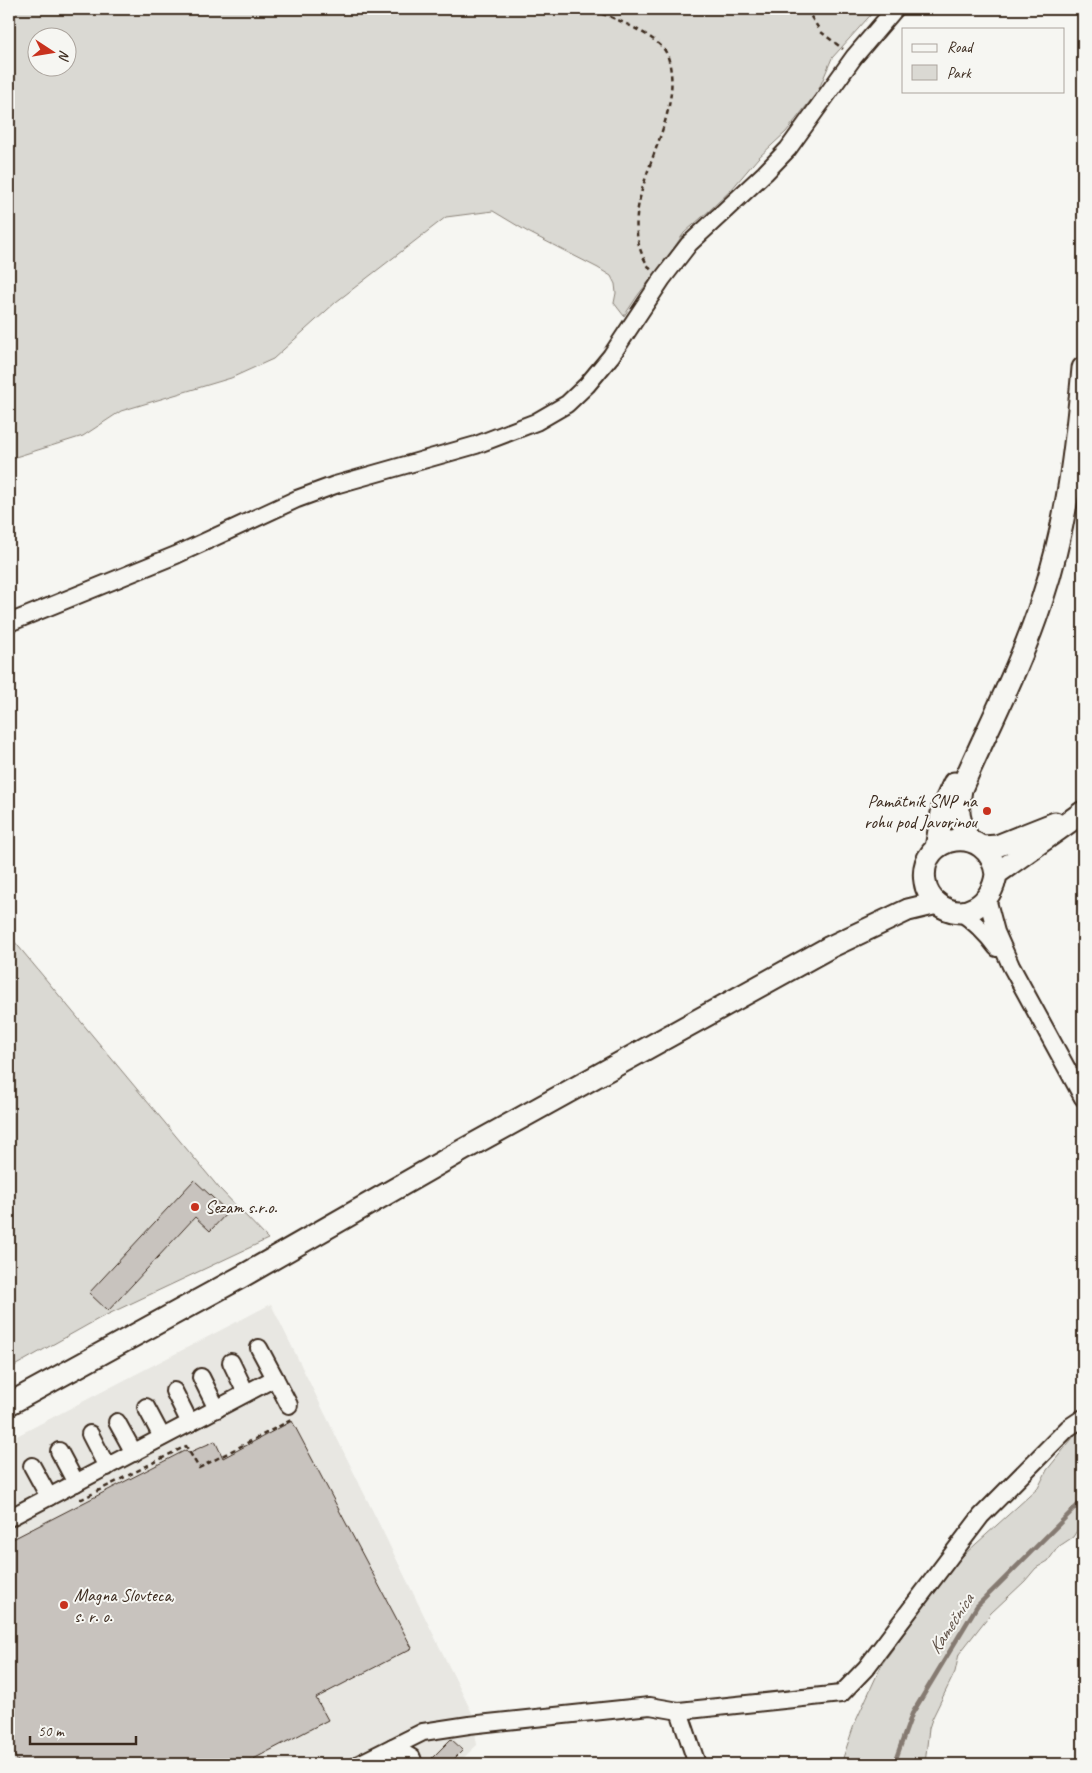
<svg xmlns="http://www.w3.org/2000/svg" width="1092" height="1773" viewBox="0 0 1092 1773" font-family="Caveat,sans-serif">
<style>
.built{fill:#e8e7e2}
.green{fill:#dad9d3;stroke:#8a8278;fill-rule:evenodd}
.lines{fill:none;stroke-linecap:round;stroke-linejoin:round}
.stream{stroke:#857a71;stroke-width:4.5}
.building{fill:#c8c3be;stroke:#3b2a1e}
.minor-casing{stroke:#3b2a1e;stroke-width:20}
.major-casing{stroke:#3b2a1e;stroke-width:25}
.path{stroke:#3b2a1e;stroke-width:2.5;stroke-dasharray:5 4;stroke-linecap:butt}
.minor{stroke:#f6f6f2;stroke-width:16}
.major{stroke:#f6f6f2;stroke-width:21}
.poi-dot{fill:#c8321e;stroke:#f6f6f2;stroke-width:2}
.labels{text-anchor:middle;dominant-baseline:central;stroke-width:4;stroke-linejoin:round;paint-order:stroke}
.poi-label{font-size:18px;fill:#3b2a1e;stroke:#f6f6f2;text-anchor:start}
.water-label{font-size:19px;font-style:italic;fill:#605248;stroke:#f6f6f2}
</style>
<rect width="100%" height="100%" fill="#f6f6f2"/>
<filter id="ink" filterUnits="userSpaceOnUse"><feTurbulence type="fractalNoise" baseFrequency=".02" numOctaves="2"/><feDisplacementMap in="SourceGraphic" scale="10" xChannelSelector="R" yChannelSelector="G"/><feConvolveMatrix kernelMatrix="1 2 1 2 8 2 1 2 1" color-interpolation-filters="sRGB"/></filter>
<g filter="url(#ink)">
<path class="built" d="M271 1304 472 1713 477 1745 457 1764H9V1440Z"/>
<g class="green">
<path d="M9 9H876L832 58 818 91 786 132 758 158 731 190 710 210 684 233 665 261 638 295 624 316 614 303 616 293 615 284 611 276 598 268 528 232 493 211 446 217 336 302 273 359 231 378 121 411 83 436 9 459ZM38 38H68V68H38Z"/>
<path d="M9 935 219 1188 268 1239 100 1318 9 1369Z"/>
<path d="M1083 1425V1521L1073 1537 1058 1547 1048 1561 1036 1568 1025 1581 991 1613 959 1654 955 1672 932 1719 929 1728 925 1764H843V1758L854 1725 882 1664 956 1562 1038 1488 1047 1470Z"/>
</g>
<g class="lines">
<path class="stream" d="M894 1764 912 1714 977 1606 1083 1500"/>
</g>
<g class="building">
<path d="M194 1180 228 1212 210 1231 195 1217 108 1311 89 1293Z"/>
<path d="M292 1421 412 1648 316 1698 328 1720 244 1764H19L9 1745V1541L186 1450 188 1453 215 1441 223 1458Z"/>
<path d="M451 1739 463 1750 449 1764H426Z"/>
</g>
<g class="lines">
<defs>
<g id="minor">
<path d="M9 623 176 555 297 499 335 485 476 445 536 422 567 404 587 385 611 356 662 279 689 244 765 173 788 149 854 57 895 9"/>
<path d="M987 898 996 932 1011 966 1083 1098"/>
<path d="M959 911C975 922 986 933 997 948"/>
<path d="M231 1362 246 1393"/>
<path d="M201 1377 217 1409"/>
<path d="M275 1378 289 1405"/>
<path d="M174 1391 190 1423"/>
<path d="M146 1407 162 1437"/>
<path d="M117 1422 134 1453"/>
<path d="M90 1434 107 1467"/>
<path d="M59 1451 76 1483"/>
<path d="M32 1466 49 1497"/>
<path d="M9 1518 275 1378 259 1348"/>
<path d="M679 1711 696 1761"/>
<path d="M393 1747 412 1758 414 1764"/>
<path d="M359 1764 423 1732 469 1725 650 1706 679 1711 841 1694 866 1668 981 1516 1068 1428 1083 1418"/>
</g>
<g id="major">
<path d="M969 840C958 819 957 814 961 789 988 727 1021 665 1042 600 1067 525 1076 446 1083 368"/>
<path d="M983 847 997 846 1055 823"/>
<path d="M936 848 943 807 954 783"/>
<path d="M996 874C989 822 917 833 925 882 926 890 931 899 938 904 964 924 993 903 996 874L1083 812"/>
<path d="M9 1404 241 1277 463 1150 830 947 908 910 937 903"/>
</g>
</defs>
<use href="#minor" class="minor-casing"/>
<use href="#major" class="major-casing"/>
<g class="path">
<path d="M548 9C558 12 568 10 578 10 593 10 608 15 622 22 635 28 653 37 663 48 669 55 670 65 671 73 678 138 607 210 651 270"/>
<path d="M806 9 821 32 843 49"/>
<path d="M80 1499H82L186 1446 199 1468 291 1420"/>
</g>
<use href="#minor" class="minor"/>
<use href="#major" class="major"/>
</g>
</g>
<g class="poi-dot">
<circle cx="987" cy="811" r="5"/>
<circle cx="195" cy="1207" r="5"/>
<circle cx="64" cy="1605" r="5"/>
</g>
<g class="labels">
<g class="poi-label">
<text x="977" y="801" text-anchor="end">Pamätník SNP na<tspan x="977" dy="21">rohu pod Javorinou</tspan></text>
<text x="205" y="1207">Sezam s.r.o.</text>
<text x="74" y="1595">Magna Slovteca,<tspan x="74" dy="21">s. r. o.</tspan></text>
</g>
<g class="water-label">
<text transform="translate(951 1624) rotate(-57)">Kamečnica</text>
</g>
</g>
<rect width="1092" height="1773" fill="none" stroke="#f6f6f2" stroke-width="30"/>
<rect x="15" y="15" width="1062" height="1743" fill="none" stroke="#3b2a1e" stroke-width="2" filter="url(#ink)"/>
<rect x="902" y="28" width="162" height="65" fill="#f6f6f2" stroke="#aba49d"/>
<rect x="912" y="44" width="25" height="8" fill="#f6f6f2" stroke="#aba49d"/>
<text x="947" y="52" font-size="15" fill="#3b2a1e">Road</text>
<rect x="912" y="65" width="25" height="15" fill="#dad9d3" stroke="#aba49d"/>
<text x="947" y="78" font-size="15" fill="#3b2a1e">Park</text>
<g transform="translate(52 52) rotate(102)"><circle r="24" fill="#f6f6f2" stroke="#aba49d"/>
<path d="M0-4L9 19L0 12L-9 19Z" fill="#c8321e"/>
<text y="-8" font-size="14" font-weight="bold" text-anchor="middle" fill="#3b2a1e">N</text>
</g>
<path d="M30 1736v8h106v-8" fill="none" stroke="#3b2a1e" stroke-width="2.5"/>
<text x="38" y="1736" font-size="15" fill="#3b2a1e" stroke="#f6f6f2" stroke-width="4" paint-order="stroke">50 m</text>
</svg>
